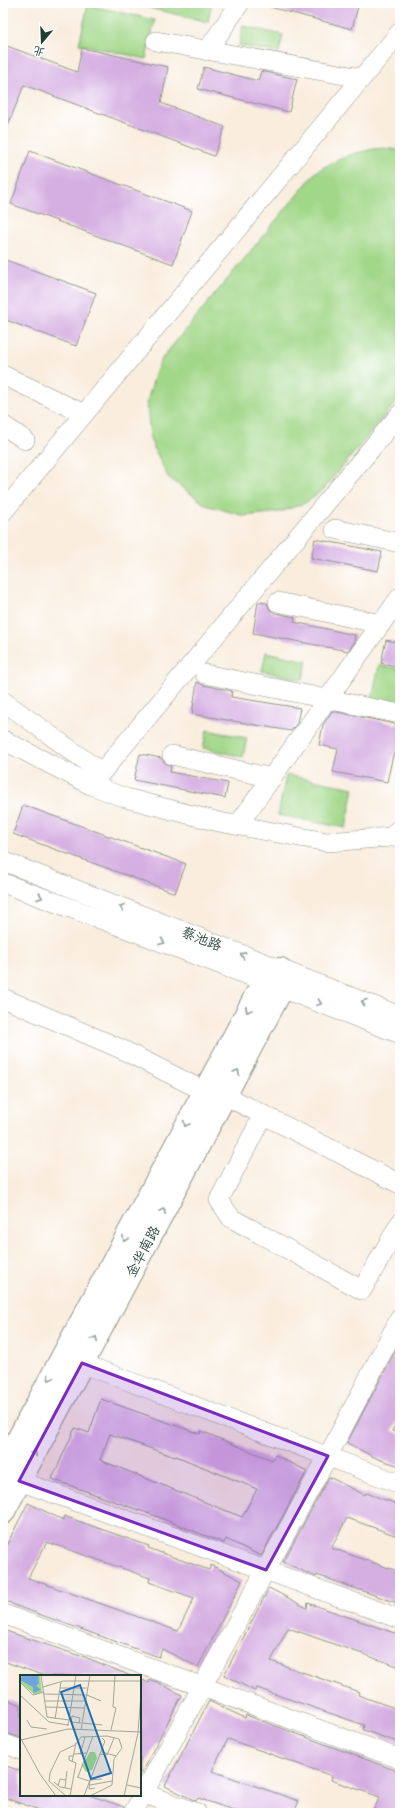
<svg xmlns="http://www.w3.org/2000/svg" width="403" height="1816" viewBox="0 0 403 1816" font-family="Mali,'LXGW WenKai TC',sans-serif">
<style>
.green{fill:#a1d788;stroke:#608a5e}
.building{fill:#d5afe2;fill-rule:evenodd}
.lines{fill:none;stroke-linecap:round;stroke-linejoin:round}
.minor-casing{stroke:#8c9589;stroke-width:20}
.major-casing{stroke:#8c9589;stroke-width:24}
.minor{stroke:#fff;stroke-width:19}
.major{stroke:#fff;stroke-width:22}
.oneway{stroke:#8f9e9a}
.marked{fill:#7b2cbf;fill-opacity:0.2;stroke:#7b2cbf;stroke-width:3;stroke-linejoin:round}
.labels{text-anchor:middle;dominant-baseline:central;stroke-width:3;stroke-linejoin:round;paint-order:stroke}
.street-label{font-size:14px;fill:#1f3d34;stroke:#fff}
.inset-road{fill:none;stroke:#a2a79a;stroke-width:1}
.view{fill:#1f6fb2;fill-opacity:0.15;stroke:#1f6fb2;stroke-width:2}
.inset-edge{fill:none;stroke:#1f3d34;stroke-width:2}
</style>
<rect width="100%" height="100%" fill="#fff"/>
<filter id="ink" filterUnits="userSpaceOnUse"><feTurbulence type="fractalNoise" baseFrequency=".025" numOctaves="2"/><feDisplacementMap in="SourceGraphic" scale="8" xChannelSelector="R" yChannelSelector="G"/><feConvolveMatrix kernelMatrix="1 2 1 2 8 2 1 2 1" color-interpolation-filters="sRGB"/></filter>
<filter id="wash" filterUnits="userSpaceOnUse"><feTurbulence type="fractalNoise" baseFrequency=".012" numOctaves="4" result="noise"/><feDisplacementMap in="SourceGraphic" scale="16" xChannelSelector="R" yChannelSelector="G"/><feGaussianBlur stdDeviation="0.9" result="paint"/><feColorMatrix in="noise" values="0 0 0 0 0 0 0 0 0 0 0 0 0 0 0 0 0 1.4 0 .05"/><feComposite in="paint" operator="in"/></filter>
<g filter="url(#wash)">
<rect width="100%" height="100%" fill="#f9edde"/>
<g class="green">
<path d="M142 3H212L208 22 141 6Z"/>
<path d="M88 5 155 20 146 59 79 44Z"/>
<path d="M243 26 283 35 279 53 239 45Z"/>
<path d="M382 148 400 150V397L324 489 305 503 280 512 244 516 206 505 168 477 150 439 147 402 156 371 163 357 316 172C338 158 357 151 382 148Z"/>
<path d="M266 652 307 661 303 680 262 671Z"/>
<path d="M379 665 400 669V710L371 704Z"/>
<path d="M207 730 247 738 243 757 203 748Z"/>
<path d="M286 775 354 788 346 828 278 815Z"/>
</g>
<g id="blocks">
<g class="building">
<path d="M271 3H359L352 29 270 7Z"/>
<path d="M7 46 77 72 82 48 168 67 161 103 225 127 214 156 24 85 3 138V56Z"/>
<path d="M204 67 258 81 261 71 297 79 289 112 198 89Z"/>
<path d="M30 151 192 211 173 264 11 204Z"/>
<path d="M3 259 96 293 76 346 3 319Z"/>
<path d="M315 539 382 552 378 571 311 558Z"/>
<path d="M258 602 267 603 270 610 275 613 295 617 294 622 355 635 354 643 348 651 253 633Z"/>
<path d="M386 640 400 643V667L381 663Z"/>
<path d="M197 682 203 685 232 691 231 697 300 708 297 723 291 731 192 714Z"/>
<path d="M332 711 400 725V756L393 755 387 782 333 772 338 749 319 745 323 725Z"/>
<path d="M140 754 161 758 165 763 171 766 170 772 228 783 225 798 134 780Z"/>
<path d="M23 805 186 864 175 893 13 834Z"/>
<path d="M400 1342V1416L392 1431 400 1434V1466L378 1459 347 1443Z"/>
<path d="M101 1399 200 1434 201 1431 272 1460 275 1455 307 1471 261 1556 226 1539 224 1543 161 1518 52 1479 75 1428 89 1433ZM110 1434 175 1457 176 1456 257 1489 242 1517 100 1460Z"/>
<path d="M329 1477 365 1495 366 1493 400 1505V1537L347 1518 331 1548 400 1572V1604L317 1575 316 1577 283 1562Z"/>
<path d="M28 1503 63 1520 64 1516 149 1546 148 1548 209 1570 211 1565 242 1581 198 1667 162 1649 159 1657 16 1606 3 1599V1552ZM47 1542 150 1578 149 1582 194 1598 178 1631 28 1578Z"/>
<path d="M269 1588 307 1608 308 1603 400 1635V1667L288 1628 271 1661 359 1692 358 1695 400 1710V1743L363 1730 364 1725 257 1688 255 1691 224 1675Z"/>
<path d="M3 1630 80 1656V1655L131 1676H45L3 1661Z"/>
<path d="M140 1679 149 1683 150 1680 157 1682 182 1695 140 1775Z"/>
<path d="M3 1698 21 1705V1738L3 1732Z"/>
<path d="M209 1701 245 1718 246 1715 400 1772V1813H372L380 1797 331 1780 332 1776 228 1739 212 1771 299 1801 294 1813H242L198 1798 196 1801 165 1786Z"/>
<path d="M3 1765 21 1771V1795H89L124 1807 122 1813H48L3 1797Z"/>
</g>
</g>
</g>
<g filter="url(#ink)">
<use href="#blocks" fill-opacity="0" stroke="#8c9589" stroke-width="1"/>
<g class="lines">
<defs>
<g id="minor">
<path d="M156 41 361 78"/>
<path d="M207 51 240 3"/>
<path d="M3 375 84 414"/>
<path d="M3 425 25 440"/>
<path d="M3 512 400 32"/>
<path d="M335 529 400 543"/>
<path d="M278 602 381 624"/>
<path d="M205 674 400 714"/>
<path d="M3 701 101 772"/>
<path d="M3 740 91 785 126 798 219 822 327 842 391 837 400 828"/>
<path d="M172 755 272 778"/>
<path d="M91 785 400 414"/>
<path d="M238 825 400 597"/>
<path d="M3 861 400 1016"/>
<path d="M3 883 149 937 400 1034"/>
<path d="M3 998 119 1048 204 1091"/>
<path d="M224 1095 400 1184"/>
<path d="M263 1115 219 1200 231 1218 362 1290 400 1223"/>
<path d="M68 1358 400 1484"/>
<path d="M3 1475 400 1619"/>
<path d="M3 1614 400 1759"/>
<path d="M3 1743 21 1750"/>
<path d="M140 1792 197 1813"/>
<path d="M133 1813 328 1456 400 1318"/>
</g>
<g id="major">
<path d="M3 1467 263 982 280 969"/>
<path d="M3 1513 282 989 280 969"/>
</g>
</defs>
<use href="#minor" class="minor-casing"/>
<use href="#major" class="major-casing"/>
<use href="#minor" class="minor"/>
<use href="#major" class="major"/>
</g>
<defs><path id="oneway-chevron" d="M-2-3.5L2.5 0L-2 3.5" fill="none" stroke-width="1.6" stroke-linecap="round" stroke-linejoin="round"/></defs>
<g class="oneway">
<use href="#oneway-chevron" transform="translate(40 897) rotate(20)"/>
<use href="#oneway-chevron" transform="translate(122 907) rotate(-159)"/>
<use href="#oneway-chevron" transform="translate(162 942) rotate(22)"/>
<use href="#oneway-chevron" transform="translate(243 955) rotate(-159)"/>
<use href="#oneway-chevron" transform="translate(364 1002) rotate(-159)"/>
<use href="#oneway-chevron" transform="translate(319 1003) rotate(21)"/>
<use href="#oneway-chevron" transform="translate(248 1010) rotate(118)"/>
<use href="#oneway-chevron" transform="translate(237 1072) rotate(-61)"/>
<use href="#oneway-chevron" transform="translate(186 1124) rotate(118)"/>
<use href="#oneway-chevron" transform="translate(163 1211) rotate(-62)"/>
<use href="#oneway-chevron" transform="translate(125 1239) rotate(118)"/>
<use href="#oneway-chevron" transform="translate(95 1339) rotate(-62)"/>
<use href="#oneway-chevron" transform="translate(50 1378) rotate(118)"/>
<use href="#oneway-chevron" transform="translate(34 1453) rotate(-62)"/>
</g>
</g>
<path class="marked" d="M82 1363 328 1456 266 1570 19 1481Z"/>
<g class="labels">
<g class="street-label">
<text transform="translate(202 938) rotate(21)">蔡池路</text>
<text transform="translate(142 1251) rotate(-62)">金华南路</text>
</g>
</g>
<g transform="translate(20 1675)">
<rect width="121" height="121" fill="#f9edde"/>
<path d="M0 0H20L22 17 15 20 0 7ZM70 77H75L77 83 72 95 66 97 62 91Z" fill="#a1d788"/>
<path d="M3 0H18L19 8 16 11 21 15 13 18V12L0 5Z" fill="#70a6de"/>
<path class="inset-road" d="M21 0 27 42 49 45M0 7 13 20 24 17M23 12 43 6H121M40 13H67M24 19 67 20 81 26M0 20 29 47 48 50M25 26H66M26 32 65 33M35 44 41 7M7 45 11 52 27 54M59 48 60 43 52 41 51 47 61 48M63 48 82 50M48 51 56 0M61 55 70 0M91 55 96 33 93 32 95 0M0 62 20 99 36 121M1 65 48 54 121 57M82 77 96 81M54 79 66 78M80 79 87 80 94 63M60 80 65 62M52 87 56 68M57 102 69 106M58 102 73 61M34 107 40 112 51 114M70 110 92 106M107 110 121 113M38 111 40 104 46 105M45 113 47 96M75 113 69 114 70 105 82 104M46 121 29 106 30 98 40 77 55 70 61 62 87 61 99 64 102 73 94 84 92 110 70 121M50 121 56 88 49 85V81H53M64 121 85 66 82 63M104 121 118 58 121 18"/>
<path class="view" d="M60 10 91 98 71 104 41 17Z"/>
<rect width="121" height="121" class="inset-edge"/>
</g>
<rect width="403" height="1816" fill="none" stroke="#fff" stroke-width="16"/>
<g transform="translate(42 42) rotate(199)" stroke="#ffffff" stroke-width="3" paint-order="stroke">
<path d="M0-3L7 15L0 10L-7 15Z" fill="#1f3d34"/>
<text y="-6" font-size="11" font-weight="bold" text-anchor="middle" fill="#1f3d34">北</text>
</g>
</svg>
